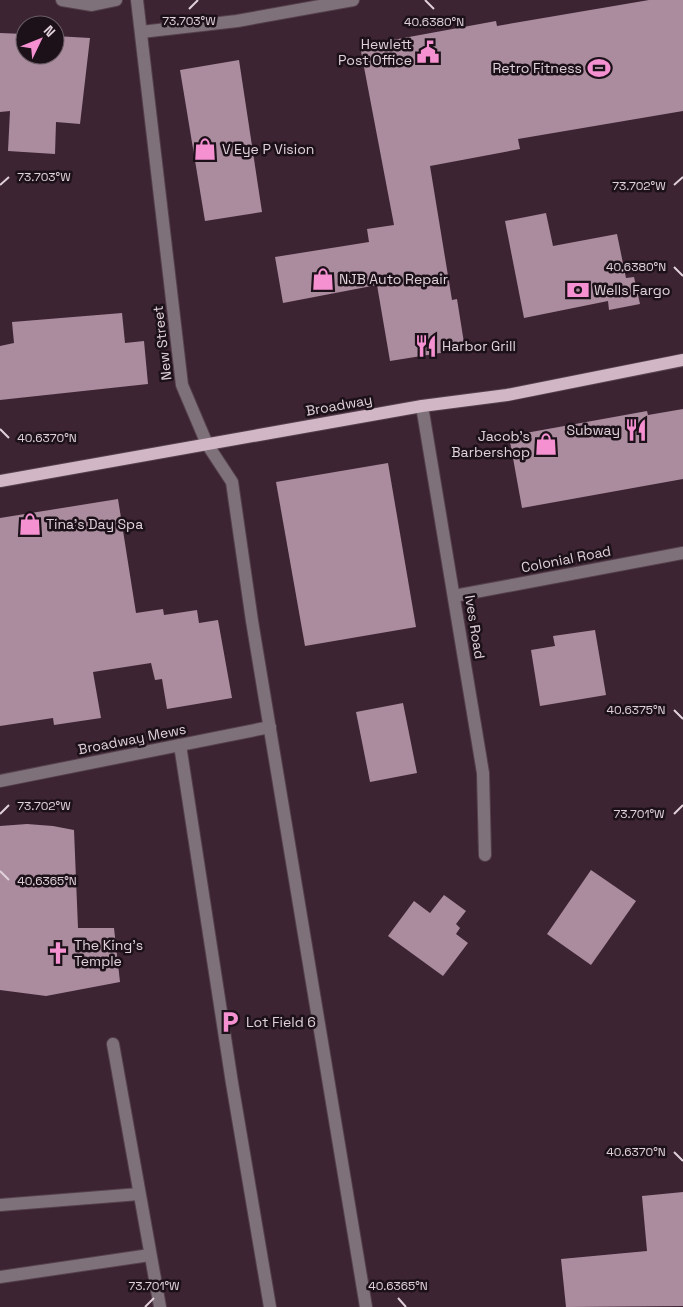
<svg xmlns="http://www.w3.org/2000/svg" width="683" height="1307" viewBox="0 0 683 1307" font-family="'Space Grotesk',sans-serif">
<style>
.building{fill:#aa8c9e}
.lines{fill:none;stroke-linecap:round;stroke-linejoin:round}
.minor-casing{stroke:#56404e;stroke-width:14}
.major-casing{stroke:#56404e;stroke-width:14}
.minor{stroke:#7e7179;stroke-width:12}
.major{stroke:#d1b6c6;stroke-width:12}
.ticks{fill:none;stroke:#e0d0d9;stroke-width:2}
.labels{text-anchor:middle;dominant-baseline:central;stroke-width:5;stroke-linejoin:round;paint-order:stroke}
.poi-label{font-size:14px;fill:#e0d0d9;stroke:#1c1118;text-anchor:start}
.street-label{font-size:14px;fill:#e0d0d9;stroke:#1c1118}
.ticks-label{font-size:12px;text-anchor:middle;fill:#e0d0d9;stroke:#1c1118;stroke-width:5;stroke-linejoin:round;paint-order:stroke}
</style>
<rect width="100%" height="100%" fill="#3c2433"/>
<g class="building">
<path d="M649 0H683V111L518 139 520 149 430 166 452 300 457 299 465 349 390 361 377 285 283 303 275 257 369 242 367 229 394 225 360 46 496 21 497 26Z"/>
<path d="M0 33 25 34V55H55V36L90 38 80 124 56 122 55 154 8 151 10 111 0 112Z"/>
<path d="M239 60 262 212 205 221 180 70Z"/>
<path d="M546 213 553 246 617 234 626 278 634 277 640 304 609 310 608 301 524 318 505 221Z"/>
<path d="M122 313 125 343 144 341 148 384 0 400V346L14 343 12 322Z"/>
<path d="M683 409V479L522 508 509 436 647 411 648 415Z"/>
<path d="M388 463 416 627 305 646 276 482Z"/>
<path d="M118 499 136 613 163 609 164 615 197 610 199 623 218 620 232 698 167 709 162 679 155 680 151 663 93 672 101 718 54 725 53 718 0 726V518Z"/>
<path d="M595 630 606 695 540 706 531 650 555 646 553 636Z"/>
<path d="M403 703 417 773 370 782 356 712Z"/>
<path d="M27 824 53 826 74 830 78 928H114L120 982 46 996 0 990V826Z"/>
<path d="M591 870 636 901 591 965 547 934Z"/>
<path d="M444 895 466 911 456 924 460 928 456 934 468 943 443 976 388 936 414 901 430 913Z"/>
<path d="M683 1192V1306L566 1307 561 1259 647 1251 642 1196Z"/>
</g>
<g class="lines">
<defs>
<g id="minor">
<path d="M62 0 92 5 116 0"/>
<path d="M137 0 182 385 207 444 232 482 252 621 366 1307"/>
<path d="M141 32 237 21 353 0"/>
<path d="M422 406 483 773 485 855"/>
<path d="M454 596 683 553"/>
<path d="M180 745 232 1083 270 1307"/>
<path d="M0 781 270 727"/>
<path d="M113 1044 160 1307"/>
<path d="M0 1205 139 1194"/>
<path d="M0 1277 150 1255"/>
</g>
<path id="major" d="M0 481 422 406 507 395 683 360"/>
</defs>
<use href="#minor" class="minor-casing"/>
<use href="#major" class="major-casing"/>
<use href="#minor" class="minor"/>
<use href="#major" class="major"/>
</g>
<path class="ticks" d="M425 0 434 9M189 9 198 0M0 185 9 177M674 185 683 177M674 267 683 276M0 429 9 438M674 710 683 719M0 814 9 805M674 814 683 805M0 871 9 880M674 1152 683 1161M398 1298 406 1307M145 1307 154 1298"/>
<defs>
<symbol id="civic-bare" viewBox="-9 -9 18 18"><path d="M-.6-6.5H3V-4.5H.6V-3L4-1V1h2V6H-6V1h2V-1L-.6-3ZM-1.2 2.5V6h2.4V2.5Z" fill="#f590d1" stroke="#1c1118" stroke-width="2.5" paint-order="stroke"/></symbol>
<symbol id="stadium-bare" viewBox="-9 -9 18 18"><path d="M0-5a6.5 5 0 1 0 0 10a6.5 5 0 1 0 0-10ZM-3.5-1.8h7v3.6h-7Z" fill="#f590d1" stroke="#1c1118" stroke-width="2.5" paint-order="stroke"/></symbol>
<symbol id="shop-bare" viewBox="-9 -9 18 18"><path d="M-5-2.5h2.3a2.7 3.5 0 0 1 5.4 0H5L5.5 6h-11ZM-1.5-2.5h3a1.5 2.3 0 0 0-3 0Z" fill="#f590d1" stroke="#1c1118" stroke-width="2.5" paint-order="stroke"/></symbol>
<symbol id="bank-bare" viewBox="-9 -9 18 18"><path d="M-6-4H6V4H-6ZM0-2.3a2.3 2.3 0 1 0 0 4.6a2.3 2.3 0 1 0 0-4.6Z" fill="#f590d1" stroke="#1c1118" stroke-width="2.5" paint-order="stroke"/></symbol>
<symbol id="restaurant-bare" viewBox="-9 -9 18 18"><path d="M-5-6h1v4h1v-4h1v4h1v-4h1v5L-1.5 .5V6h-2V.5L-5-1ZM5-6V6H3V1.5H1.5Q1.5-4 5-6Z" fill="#f590d1" stroke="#1c1118" stroke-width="2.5" paint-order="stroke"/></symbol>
<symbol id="church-bare" viewBox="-9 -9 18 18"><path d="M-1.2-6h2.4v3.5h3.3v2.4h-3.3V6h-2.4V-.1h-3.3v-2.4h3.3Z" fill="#f590d1" stroke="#1c1118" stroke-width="2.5" paint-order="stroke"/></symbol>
<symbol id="parking-bare" viewBox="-9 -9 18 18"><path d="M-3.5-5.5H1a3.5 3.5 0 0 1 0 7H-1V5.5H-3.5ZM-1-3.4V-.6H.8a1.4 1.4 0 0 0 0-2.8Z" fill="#f590d1" stroke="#1c1118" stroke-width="2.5" paint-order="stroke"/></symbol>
</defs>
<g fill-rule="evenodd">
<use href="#civic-bare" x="412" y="36" width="32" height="32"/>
<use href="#stadium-bare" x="583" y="52" width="32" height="32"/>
<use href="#shop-bare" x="189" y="133" width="32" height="32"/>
<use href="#shop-bare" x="307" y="263" width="32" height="32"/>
<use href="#bank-bare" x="562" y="274" width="32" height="32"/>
<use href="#restaurant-bare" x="410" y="330" width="32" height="32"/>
<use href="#restaurant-bare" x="620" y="414" width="32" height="32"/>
<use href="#shop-bare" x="530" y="428" width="32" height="32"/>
<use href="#shop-bare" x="14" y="508" width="32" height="32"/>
<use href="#church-bare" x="42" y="937" width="32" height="32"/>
<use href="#parking-bare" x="214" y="1006" width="32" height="32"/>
</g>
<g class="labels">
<g class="poi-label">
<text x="412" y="44" text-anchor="end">Hewlett<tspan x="412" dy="16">Post Office</tspan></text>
<text x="582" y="68" text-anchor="end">Retro Fitness</text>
<text x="222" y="149">V Eye P Vision</text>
<text x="339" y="279">NJB Auto Repair</text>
<text x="594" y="290">Wells Fargo</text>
<text x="442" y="346">Harbor Grill</text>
<text x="620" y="430" text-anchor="end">Subway</text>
<text x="530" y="436" text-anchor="end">Jacob’s<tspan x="530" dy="16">Barbershop</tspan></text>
<text x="46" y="524">Tina’s Day Spa</text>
<text x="74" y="945">The King's<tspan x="74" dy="16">Temple</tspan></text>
<text x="246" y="1022">Lot Field 6</text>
</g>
<g class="street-label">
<text transform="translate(162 343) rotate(-97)">New Street</text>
<text transform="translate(339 405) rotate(-10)">Broadway</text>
<text transform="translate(566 559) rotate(-11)">Colonial Road</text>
<text transform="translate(475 627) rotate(81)">Ives Road</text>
<text transform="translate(132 739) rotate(-11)">Broadway Mews</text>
</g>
</g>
<g class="ticks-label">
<text x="189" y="25">73.703°W</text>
<text x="434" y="26">40.6380°N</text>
<text x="44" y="181">73.703°W</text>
<text x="639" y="190">73.702°W</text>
<text x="636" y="271">40.6380°N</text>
<text x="47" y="442">40.6370°N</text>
<text x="636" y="714">40.6375°N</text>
<text x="44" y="810">73.702°W</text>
<text x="639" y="818">73.701°W</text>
<text x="47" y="885">40.6365°N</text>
<text x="636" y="1156">40.6370°N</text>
<text x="398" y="1290">40.6365°N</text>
<text x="154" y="1290">73.701°W</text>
</g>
<g transform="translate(40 40) rotate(47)"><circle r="24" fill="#1c1118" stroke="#6a5d65"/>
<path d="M0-4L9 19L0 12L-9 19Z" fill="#f590d1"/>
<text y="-8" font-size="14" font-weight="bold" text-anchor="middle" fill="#e0d0d9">N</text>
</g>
</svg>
